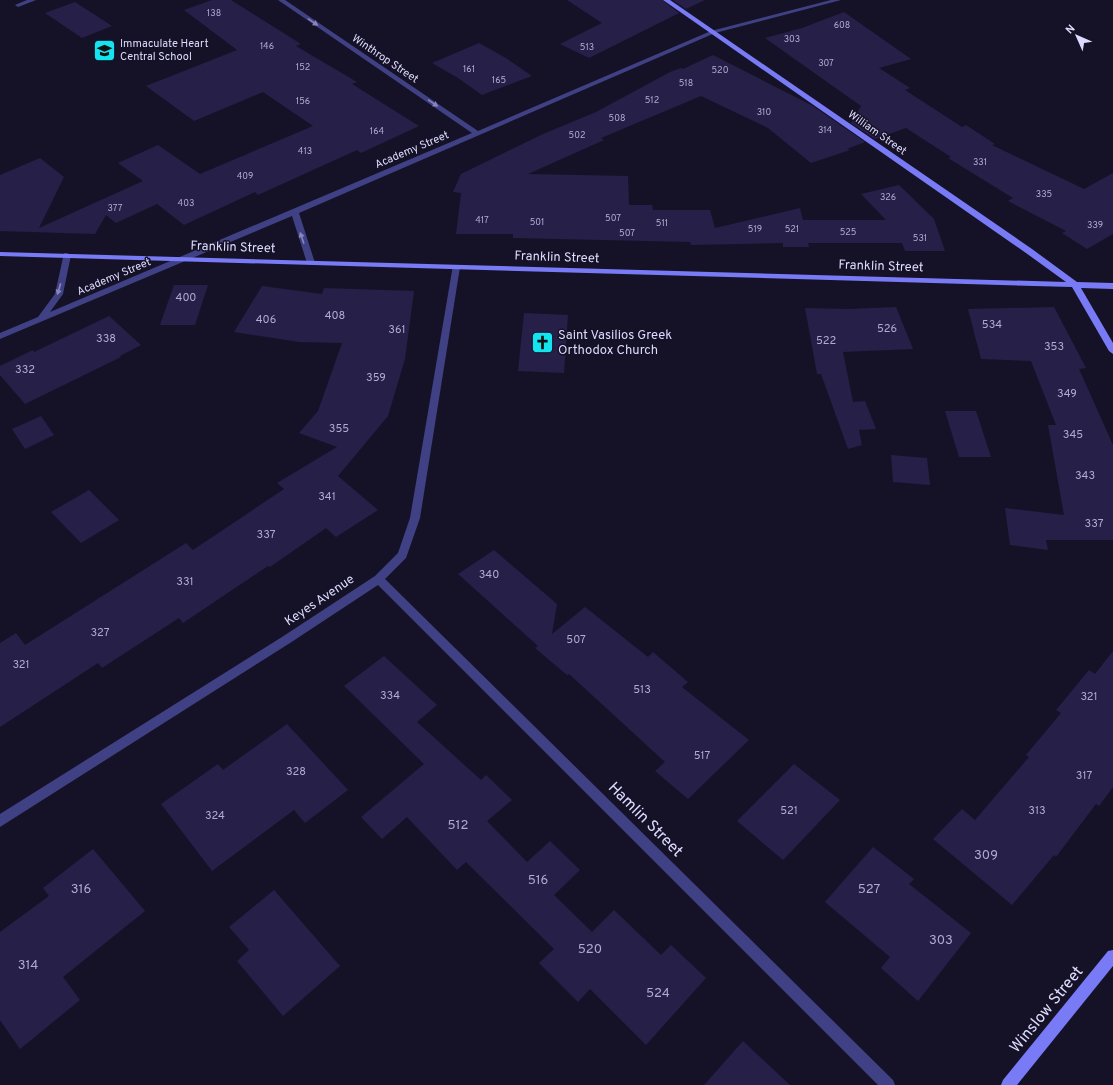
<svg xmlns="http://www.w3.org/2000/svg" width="1113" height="1085" viewBox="0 0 1113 1085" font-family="Overpass,sans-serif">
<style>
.building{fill:#261f48}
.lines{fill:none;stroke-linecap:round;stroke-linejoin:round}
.street{fill:#404184;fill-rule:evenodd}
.secondary{fill:#797bf6;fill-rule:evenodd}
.oneway{fill:#8786ba}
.labels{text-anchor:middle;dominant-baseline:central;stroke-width:3;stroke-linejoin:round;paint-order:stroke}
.far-number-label{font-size:9px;fill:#afacd0}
.far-poi-label{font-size:11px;fill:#dddbfd;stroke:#151228;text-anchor:start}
.far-street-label{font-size:11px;fill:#dddbfd;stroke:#151228}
.number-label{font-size:11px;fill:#afacd0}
.street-label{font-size:13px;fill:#dddbfd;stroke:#151228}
.poi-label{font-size:13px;fill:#dddbfd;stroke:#151228;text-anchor:start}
.near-number-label{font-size:13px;fill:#afacd0}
.near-street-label{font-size:16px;fill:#dddbfd;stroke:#151228}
</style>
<rect width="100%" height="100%" fill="#151228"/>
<g class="building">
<path d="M212 0H231L301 44 296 46 357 82 352 84 419 126 361 153 357 150 258 195 255 192 184 225 157 204 116 223 106 215 95 234 0 231V175L40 158 64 177 39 228 143 181 118 163 158 145 200 174 313 126 263 92 194 121 146 86 237 50 184 10Z"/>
<path d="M567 0H662L679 13 589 58 560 44 602 23Z"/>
<path d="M673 0H705L686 9Z"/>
<path d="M75 2 112 26 82 38 45 13Z"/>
<path d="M844 12 911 59 879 68 910 88 905 90 962 127 966 125 995 144 992 145 1084 189 1113 173V234L1087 249 1062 233 1066 231 1008 201 1013 198 948 158 951 157 906 128 875 139 851 123 861 106 765 38 802 28Z"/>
<path d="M479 43 506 58 532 76 482 95 458 78 432 63Z"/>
<path d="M713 55 813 106 865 142 847 149 850 150 811 163 768 128 701 96 601 138 604 140 528 174 628 176 629 205H652L653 210H710L715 228 800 208 803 220H886L861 194 899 185 934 219 945 251H905L902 243H808L809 247H783V243L691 245 690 242 513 238V234H456L461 193 453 192 461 174 543 134 596 112 670 72 681 68 683 69Z"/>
<path d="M174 285H208L195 325H160Z"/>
<path d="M262 286 322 294 324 288 414 291 405 359 388 416 338 476 378 510 336 537 326 528 270 567 268 566 183 623 179 618 102 668 98 663 0 727V643L16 633 25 645 186 543 193 550 284 489 277 483 337 447 299 433 318 411 342 343 299 342 234 332Z"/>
<path d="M896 307 913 349 843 352 853 402 865 401 876 429 859 430 862 445 848 449 821 374H817L805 308 848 309Z"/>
<path d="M1054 307 1086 368 1079 369 1113 445V540H1046L1048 550 1010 545 1005 508 1064 515 1048 425H1056L1031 361 981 359 968 309Z"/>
<path d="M524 313 568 315 564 373 518 371Z"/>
<path d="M109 316 141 345 120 356 121 357 25 404 0 375V366L33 350 34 352Z"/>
<path d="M945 411H976L991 457H959Z"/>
<path d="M41 416 54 435 25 449 12 429Z"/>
<path d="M891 455 927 458 930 485 893 482Z"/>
<path d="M89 490 119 520 81 543 51 512Z"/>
<path d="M494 550 557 604 552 634 585 607 648 657 653 652 688 682 682 687 749 740 688 799 655 771 665 762 569 674 567 675 535 648 538 646 458 574Z"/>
<path d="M1113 651V787L1099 806 1096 804 1056 857 1054 855 1012 905 933 839 962 809 975 820 1029 757 1026 755 1061 713 1056 710 1089 670 1095 674Z"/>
<path d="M384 656 437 705 417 722 481 780 486 775 512 800 487 821 527 862 550 841 580 870 554 895 592 932 614 910 661 955 671 945 706 978 646 1045 590 989 578 1002 539 963 554 949 466 862 457 870 407 817 382 839 361 817 424 764 344 686Z"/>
<path d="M287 724 348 790 305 823 294 810 212 871 161 804 218 764 223 770Z"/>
<path d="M794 764 840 800 783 860 737 821Z"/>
<path d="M873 847 914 879 909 884 971 933 918 1001 881 968 890 957 825 902Z"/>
<path d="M93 849 145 911 63 977 80 1000 20 1049 0 1020V932L49 896 43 888Z"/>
<path d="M274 890 340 966 283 1016 237 961 249 950 229 927Z"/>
<path d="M743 1041 790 1085H704Z"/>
</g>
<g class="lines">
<g class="street">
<path d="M27 0H36L18 7 15 5Z"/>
<path d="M278 0H285L478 131 711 31 831 0H841L715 33 299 213 315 263 314 265H311L307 263 292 216 0 339V333L38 317 55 294 64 253H67L71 255 63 294 50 312 472 133Z"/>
<path d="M453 265H456L460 267 420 518 406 558 385 579 893 1080 895 1085H878L378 585 290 643 0 827V814L282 637 375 576 398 553 410 518Z"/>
</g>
<g class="secondary">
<path d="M663 0H670L1032 249 1077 282 1113 283V289L1081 288 1113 343V354L1109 351 1072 287 0 256V252L1066 282 1026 253Z"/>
<path d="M1113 950V966L1017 1085H1001L1003 1080 1108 951Z"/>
</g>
</g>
<defs><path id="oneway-solid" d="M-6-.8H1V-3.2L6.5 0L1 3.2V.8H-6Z"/></defs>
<g class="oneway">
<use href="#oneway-solid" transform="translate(313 22) rotate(34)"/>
<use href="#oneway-solid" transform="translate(433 103) rotate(34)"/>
<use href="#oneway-solid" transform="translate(302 238) rotate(-109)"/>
<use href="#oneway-solid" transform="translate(59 289) rotate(107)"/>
</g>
<defs>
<symbol id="school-square" viewBox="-11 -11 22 22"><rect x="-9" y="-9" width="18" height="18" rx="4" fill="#14e3f0" stroke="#151228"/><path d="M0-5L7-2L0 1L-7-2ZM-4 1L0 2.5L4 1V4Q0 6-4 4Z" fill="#111"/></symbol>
<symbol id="church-square" viewBox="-11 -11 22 22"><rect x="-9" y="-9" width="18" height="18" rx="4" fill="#14e3f0" stroke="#151228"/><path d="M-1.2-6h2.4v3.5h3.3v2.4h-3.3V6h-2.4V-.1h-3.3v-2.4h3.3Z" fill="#111"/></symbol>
</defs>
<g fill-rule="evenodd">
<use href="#school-square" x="92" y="38" width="25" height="25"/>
<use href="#church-square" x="530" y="330" width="25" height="25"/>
</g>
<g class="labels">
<g class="far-number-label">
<text x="214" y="13">138</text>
<text x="842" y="25">608</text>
<text x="792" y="39">303</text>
<text x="267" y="46">146</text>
<text x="587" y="47">513</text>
<text x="826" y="63">307</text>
<text x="303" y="67">152</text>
<text x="469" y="69">161</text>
<text x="720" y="70">520</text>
<text x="499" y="80">165</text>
<text x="686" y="83">518</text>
<text x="652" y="100">512</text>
<text x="303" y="101">156</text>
<text x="764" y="112">310</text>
<text x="617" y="118">508</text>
<text x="825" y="130">314</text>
<text x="377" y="131">164</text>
<text x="577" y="135">502</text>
<text x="305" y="151">413</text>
<text x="980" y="162">331</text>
<text x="245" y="176">409</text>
<text x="1044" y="194">335</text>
<text x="888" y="197">326</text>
<text x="186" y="203">403</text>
<text x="115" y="208">377</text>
<text x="613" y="218">507</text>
<text x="482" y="220">417</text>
<text x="537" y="222">501</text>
<text x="662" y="223">511</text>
<text x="1095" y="225">339</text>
<text x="755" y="229">519</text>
<text x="792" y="229">521</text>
<text x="848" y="232">525</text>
<text x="627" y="233">507</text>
<text x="920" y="238">531</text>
</g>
<g class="far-poi-label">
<text x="120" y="44">Immaculate Heart<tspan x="120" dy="13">Central School</tspan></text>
</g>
<g class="far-street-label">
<text transform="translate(385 59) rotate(34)">Winthrop Street</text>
<text transform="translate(877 133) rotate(35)">William Street</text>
<text transform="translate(412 150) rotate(-23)">Academy Street</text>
<text transform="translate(114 277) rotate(-23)">Academy Street</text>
</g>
<g class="number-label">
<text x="186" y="298">400</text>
<text x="335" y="316">408</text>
<text x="266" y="320">406</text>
<text x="992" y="325">534</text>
<text x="887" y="329">526</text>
<text x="397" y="330">361</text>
<text x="106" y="339">338</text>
<text x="826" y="341">522</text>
<text x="1054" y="347">353</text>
<text x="25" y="370">332</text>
<text x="376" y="378">359</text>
<text x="1067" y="394">349</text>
<text x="339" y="429">355</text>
<text x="1073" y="435">345</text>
<text x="1085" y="476">343</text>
<text x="327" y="497">341</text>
<text x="1094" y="524">337</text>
<text x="266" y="535">337</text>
<text x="489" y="575">340</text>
<text x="185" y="582">331</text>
<text x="100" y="633">327</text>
<text x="576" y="640">507</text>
<text x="21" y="665">321</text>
<text x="642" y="690">513</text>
<text x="390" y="696">334</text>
<text x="1089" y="697">321</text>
<text x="702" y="756">517</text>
<text x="296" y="772">328</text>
<text x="1084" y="776">317</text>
<text x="789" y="811">521</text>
<text x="1037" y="811">313</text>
<text x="215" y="816">324</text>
</g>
<g class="street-label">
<text transform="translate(233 248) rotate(2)">Franklin Street</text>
<text transform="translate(557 258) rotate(2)">Franklin Street</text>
<text transform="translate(881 267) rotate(2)">Franklin Street</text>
<text transform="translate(320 601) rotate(-34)">Keyes Avenue</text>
</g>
<g class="poi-label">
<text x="558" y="336">Saint Vasilios Greek<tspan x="558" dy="15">Orthodox Church</tspan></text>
</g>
<g class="near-number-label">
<text x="458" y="826">512</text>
<text x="986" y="856">309</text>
<text x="538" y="881">516</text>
<text x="81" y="890">316</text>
<text x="869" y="890">527</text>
<text x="941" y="941">303</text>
<text x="590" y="950">520</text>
<text x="28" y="966">314</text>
<text x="658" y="994">524</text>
</g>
<g class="near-street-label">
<text transform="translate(645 820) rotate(45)">Hamlin Street</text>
<text transform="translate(1047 1010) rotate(-51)">Winslow Street</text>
</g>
</g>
<g transform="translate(1077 36) rotate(315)" stroke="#151228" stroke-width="3" paint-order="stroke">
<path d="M0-3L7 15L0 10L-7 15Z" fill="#dddbfd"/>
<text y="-6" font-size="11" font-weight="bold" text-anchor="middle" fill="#dddbfd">N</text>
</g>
</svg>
